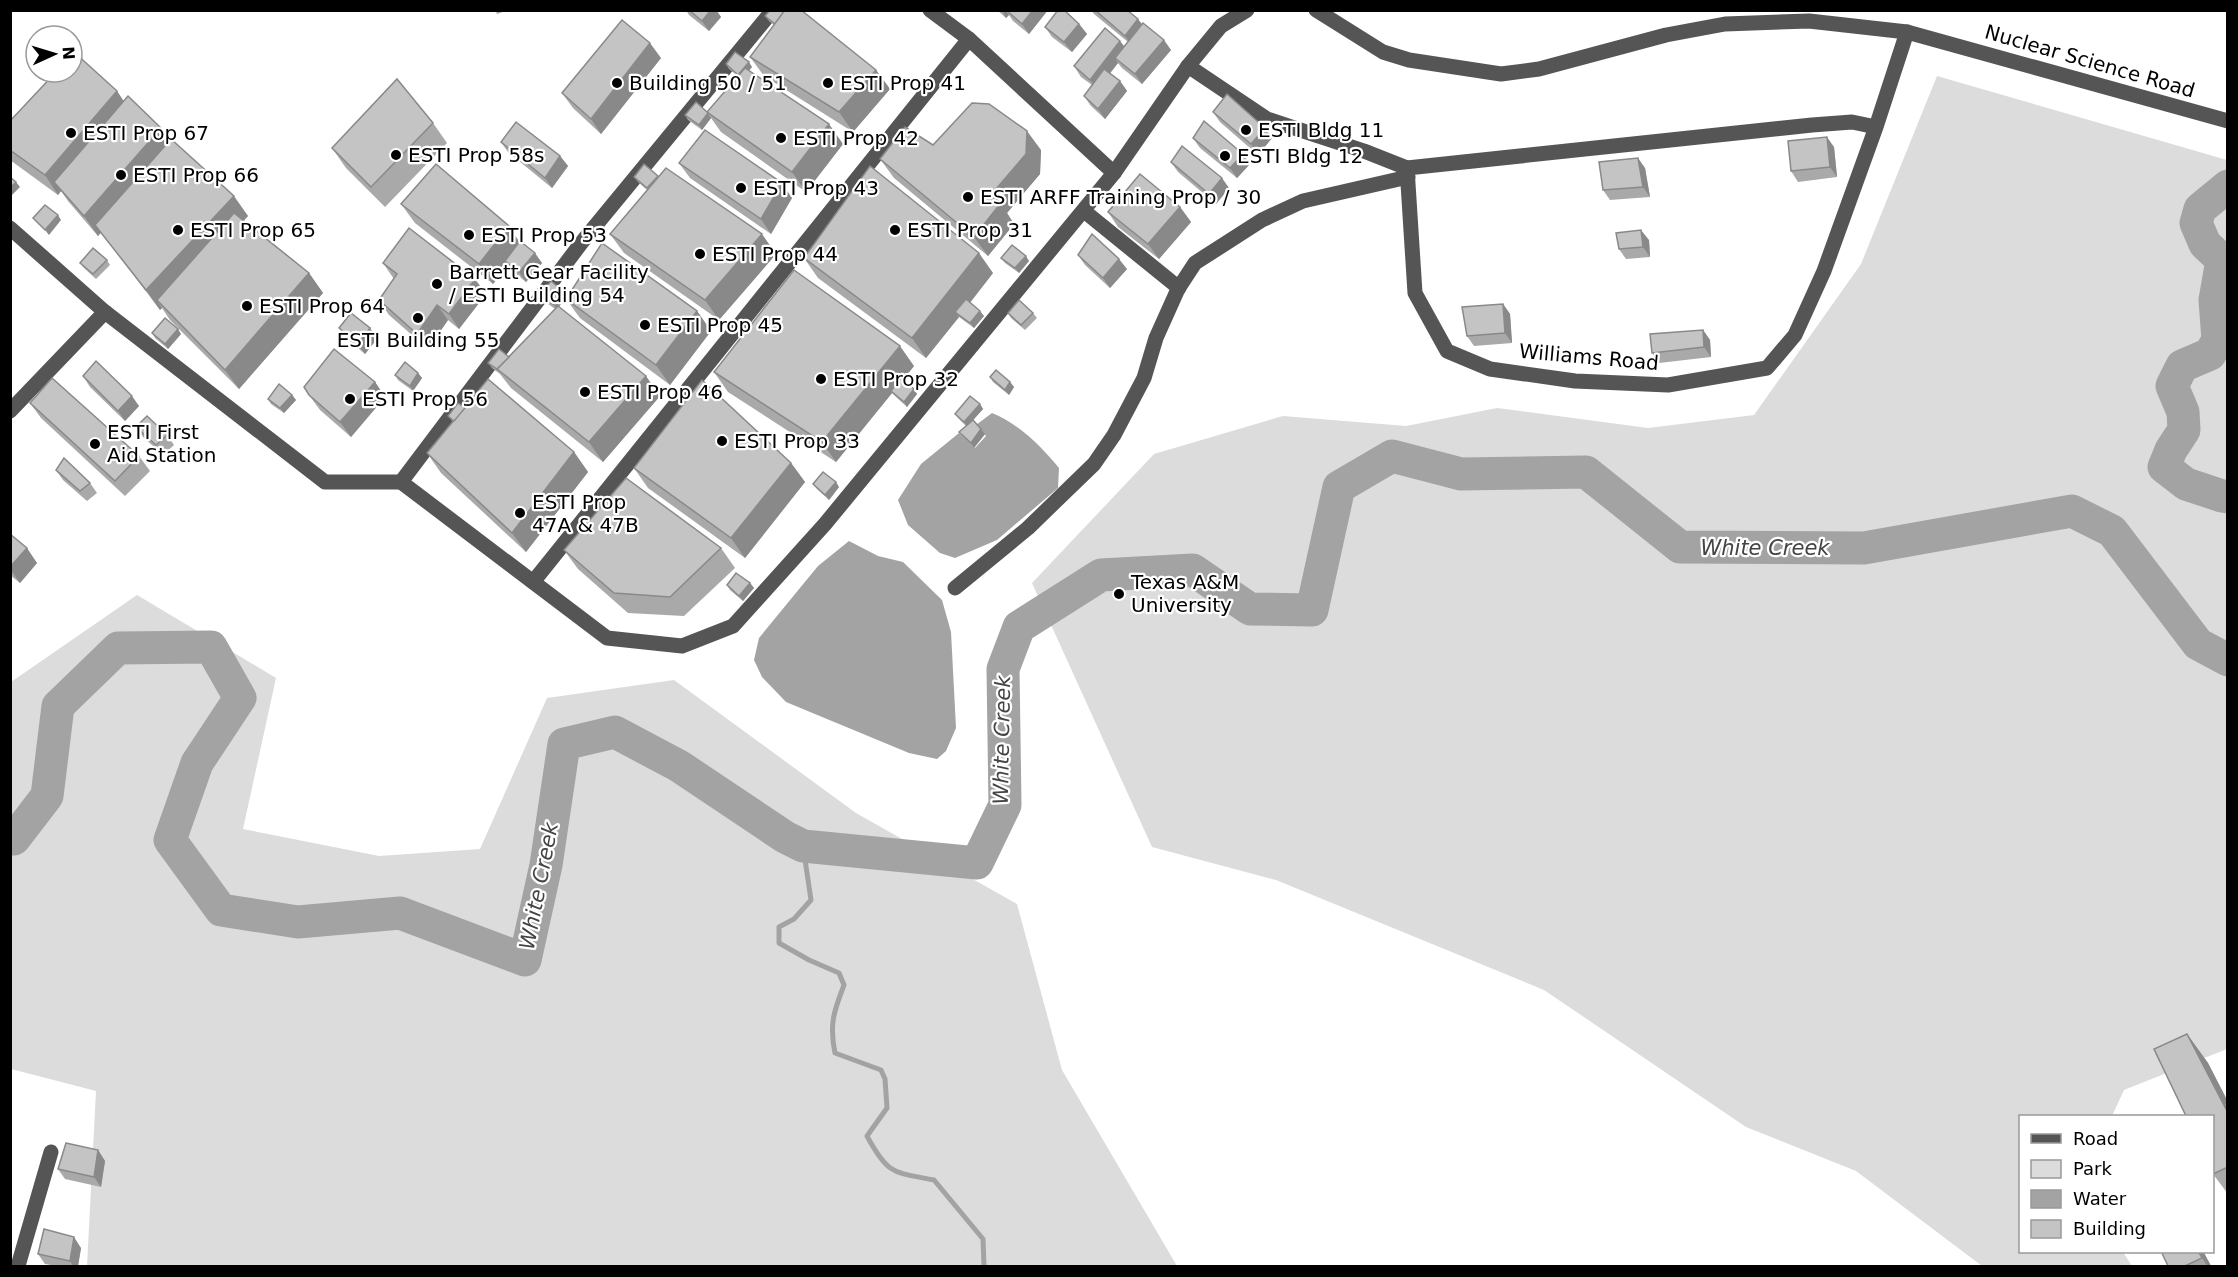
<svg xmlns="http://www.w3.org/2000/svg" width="2238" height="1277" viewBox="0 0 2238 1277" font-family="'DejaVu Sans',sans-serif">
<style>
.green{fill:#dcdcdc}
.water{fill:#a3a3a3}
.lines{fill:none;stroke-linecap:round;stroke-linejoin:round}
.stream{stroke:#a3a3a3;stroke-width:5}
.river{stroke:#a3a3a3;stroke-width:33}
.minor{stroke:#555;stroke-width:15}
.wall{fill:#a9a9a9}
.shaded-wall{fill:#898989}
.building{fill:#c4c4c4;stroke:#898989;stroke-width:1.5}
.poi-dot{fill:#000;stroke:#fff;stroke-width:2}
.labels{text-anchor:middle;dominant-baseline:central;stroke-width:4.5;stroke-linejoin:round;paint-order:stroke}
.street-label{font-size:20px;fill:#000;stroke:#fff}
.poi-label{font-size:20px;fill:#000;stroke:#fff;text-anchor:start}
.water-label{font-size:21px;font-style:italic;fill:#444;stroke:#fff}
</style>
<rect width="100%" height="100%" fill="#fff"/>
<g class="green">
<path d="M1937 76 2227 160V1049L2124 1090 2112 1116H2020V1252H2123L2132 1266H1982L1856 1171 1746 1127 1544 990 1276 880 1152 847 1032 583 1154 454 1283 416 1406 426 1497 408 1648 428 1754 415 1861 264Z"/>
<path d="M137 595 276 678 243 829 379 856 480 849 547 698 674 680 856 813 1017 904 1062 1070 1177 1266H87L96 1091 11 1069V682Z"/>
</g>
<g class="water">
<path d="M992 413C1019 424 1041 446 1059 468L1058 488 997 540 955 558 940 553 908 525 898 500 921 464 959 433 975 448 986 436 976 425Z"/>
<path d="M849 541 878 556 903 562 942 600 951 632 956 728 946 751 937 759 909 753 786 702 762 677 754 660 759 638 818 566Z"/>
</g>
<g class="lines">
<path class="stream" d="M803 846 811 900 794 919 779 927V943L809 960 839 973 844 985C834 1011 829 1024 835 1053L881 1070 885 1079 887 1108 867 1136C888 1175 893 1172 934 1180L983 1239 984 1266"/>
<g class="river">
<path d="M2228 186 2200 209 2196 223 2205 244 2222 260 2215 300 2218 340 2210 354 2182 366 2172 386 2183 412 2184 430 2171 450 2164 467 2186 484 2222 496 2228 497"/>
<path d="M10 838 14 839 47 796 58 706 118 648 211 647 240 698 197 763 170 840 221 910 298 922 400 913 525 960 546 865 564 744 615 732 679 766 785 837 803 846 977 863 1005 805 1003 669 1019 627 1101 575 1193 570 1250 609 1312 610 1339 487 1392 456 1461 474 1586 472 1680 547 1864 548 2072 511 2112 531 2198 644 2228 660"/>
</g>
<g class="minor">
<path d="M773 10 582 242 401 482 607 638 682 646 733 626 825 524 1114 173 1188 66 1221 26 1247 10"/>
<path d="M930 10 969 39 1114 173"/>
<path d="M1316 10 1383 52 1409 60 1501 74 1539 69 1666 35 1725 24 1809 21 1907 32 2228 121"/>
<path d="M1188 66 1267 119 1364 151 1407 168"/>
<path d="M1876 127 1852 122 1812 125 1407 168 1415 293 1447 351 1490 369 1575 381 1668 385 1767 368 1795 335 1824 271 1876 127 1907 32"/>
<path d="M1084 211 1179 288"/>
<path d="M10 228 105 312 325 482H401"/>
<path d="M10 411 105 312"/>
<path d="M533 582 969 39"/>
<path d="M955 588 1028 528 1094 464 1114 435 1144 378 1156 338 1178 289 1195 263 1262 220 1303 201 1408 177"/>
<path d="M18 1266 51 1152"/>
</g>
</g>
<g class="wall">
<path d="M495 10H508L497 14Z"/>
<path d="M686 10H716L721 17 709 31 689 15Z"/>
<path d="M997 10H1048L1029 34 1013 21 1009 15 1006 18Z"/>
<path d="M1091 10H1127L1171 50 1142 84 1122 68 1118 63 1110 73 1120 81 1127 91 1105 119 1091 106 1084 96 1092 85 1081 77 1074 66 1124 46 1128 42 1094 14Z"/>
<path d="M765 16 876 70 890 89 853 132 764 76 750 57 774 25 769 21Z"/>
<path d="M1079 24 1087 34 1072 52 1052 37 1045 27Z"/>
<path d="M661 58 601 134 573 108 562 93Z"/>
<path d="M726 64 752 67 749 70 843 144 806 192 721 132 711 118 702 130 688 120 685 115 707 112 738 76 729 69Z"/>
<path d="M117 91 124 102 161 128 170 141 248 216 244 220 309 273 323 293 239 389 170 320 162 308 160 310 101 232 98 236 68 201 61 191 58 195 10 160V121Z"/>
<path d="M1213 112 1265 128 1272 138 1258 155 1220 122Z"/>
<path d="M433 123 447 143 385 207 346 168 332 148Z"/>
<path d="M1193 138 1250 164 1237 178 1200 148Z"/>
<path d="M501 142 560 156 568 166 552 188 508 152Z"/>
<path d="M933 145 1041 150 1040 174 1007 213 1014 224 988 256 894 178 880 159Z"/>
<path d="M1834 147 1837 177 1798 182 1791 171Z"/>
<path d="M1171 162 1229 188 1216 204 1178 172Z"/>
<path d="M679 163 792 198 771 234 690 178Z"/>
<path d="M1645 168 1650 197 1610 200 1603 190Z"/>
<path d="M658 176 776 254 719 320 624 253 610 234 647 190 638 182 634 177Z"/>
<path d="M401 204 519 242 542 263 526 282 512 271 508 265 493 284 415 223Z"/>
<path d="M1180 207 1191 222 1159 259 1118 227 1108 212Z"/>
<path d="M1649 240 1650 257 1626 259 1619 249Z"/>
<path d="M1078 255 1127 269 1110 288 1085 265Z"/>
<path d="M804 258 993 273 970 303 984 316 974 328 959 317 926 358 818 278Z"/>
<path d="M1001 258 1029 261 1019 273 1005 263Z"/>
<path d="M107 260 110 265 96 279 84 268 80 263Z"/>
<path d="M383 263 486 294 459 329 448 320 428 349 389 315 379 300 394 279Z"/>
<path d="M540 295 566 296 559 307 660 396 603 462 511 388 500 374 492 368 488 363 509 357 555 309 543 300Z"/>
<path d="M566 299 697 311 711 331 670 385 580 318Z"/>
<path d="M1503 304 1510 314 1512 343 1474 346 1467 336Z"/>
<path d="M1008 313H1033L1037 318 1025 330 1011 318Z"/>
<path d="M339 328H370L377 339 365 354 346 338Z"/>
<path d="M1703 330 1710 340 1711 357 1659 363 1652 353Z"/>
<path d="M152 333 181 334 168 349 155 338Z"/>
<path d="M914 366 903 380 917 394 907 407 895 396 892 393 836 462 728 392 714 372Z"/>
<path d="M418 373 422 378 413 391 398 380 395 375Z"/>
<path d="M83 376 139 406 125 421 90 387Z"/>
<path d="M990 377 1010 382 1014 387 1009 395 993 382Z"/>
<path d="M375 382 385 397 351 437 320 410 309 395Z"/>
<path d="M292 395 296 400 284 413 271 404 268 399Z"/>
<path d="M30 403 139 456 150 471 125 496 41 418Z"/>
<path d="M980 404 983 409 973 420 985 434 974 448 963 437 959 432 966 426 959 419 955 414Z"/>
<path d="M465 408 574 452 588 472 526 552 441 473 427 453 453 422 448 416Z"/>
<path d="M136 427 167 435 174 445 163 455 143 437Z"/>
<path d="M791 463 805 482 745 558 648 488 634 468Z"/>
<path d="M56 470 90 483 97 493 87 501 63 480Z"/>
<path d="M813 484 839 487 829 500 817 489Z"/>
<path d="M10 534 37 563 20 583 10 575Z"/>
<path d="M721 548 735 568 684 616 628 613 578 569 564 550Z"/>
<path d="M750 583 754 588 743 601 730 590 727 585Z"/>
<path d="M2187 1034 2208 1063 2228 1102V1194L2213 1174Z"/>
<path d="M98 1150 105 1161 101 1187 65 1179 58 1169Z"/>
<path d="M81 1248 78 1266H57L45 1264 38 1254Z"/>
<path d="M2203 1251 2211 1266H2168Z"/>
</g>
<g class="shaded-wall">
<path d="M711 10H716L721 17 709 31 702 21Z"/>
<path d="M1005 10H1013L1006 11 1009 15 1006 18 1003 13Z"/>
<path d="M1033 10H1048L1029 34 1022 24Z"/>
<path d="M1138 19 1145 29 1132 46 1125 36Z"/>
<path d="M1079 24 1087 34 1072 52 1064 42Z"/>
<path d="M1164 40 1171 50 1142 84 1135 74Z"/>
<path d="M1120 41 1128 51 1115 58 1118 63 1097 90 1090 80Z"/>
<path d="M650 43 661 58 601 134 591 119Z"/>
<path d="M749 62 752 67 741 80 738 75Z"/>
<path d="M876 70 890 89 853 132 839 112Z"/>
<path d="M1120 81 1127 91 1105 119 1098 109Z"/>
<path d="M117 91 130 111 54 182 61 191 58 195 45 175Z"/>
<path d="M707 113 711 118 702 130 699 125Z"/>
<path d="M829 124 843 144 806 192 792 172Z"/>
<path d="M161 128 175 148 98 236 84 216Z"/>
<path d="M1265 128 1272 138 1258 155 1251 144Z"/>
<path d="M1027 131 1041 150 1040 174 1007 213 1014 224 988 256 974 237 990 196Z"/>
<path d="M1827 137 1834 147 1837 177 1830 167Z"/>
<path d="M1243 154 1250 164 1237 178 1230 168Z"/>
<path d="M560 156 568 166 552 188 545 178Z"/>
<path d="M1638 158 1645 168 1650 197 1643 187Z"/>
<path d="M1222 178 1229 188 1216 204 1209 194Z"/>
<path d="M16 182 20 187 10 197V188Z"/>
<path d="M782 183 792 198 771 234 761 219Z"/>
<path d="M234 196 248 216 163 306 157 300 162 308 160 310 146 290Z"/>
<path d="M1180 207 1191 222 1159 259 1148 244Z"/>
<path d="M58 215 61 220 49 235 45 230Z"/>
<path d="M509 226 522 246 505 261 508 265 493 284 479 264Z"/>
<path d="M1641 230 1649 240 1650 257 1643 247Z"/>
<path d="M762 234 776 254 719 320 705 300Z"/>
<path d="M535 253 542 263 526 282 519 272Z"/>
<path d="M979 253 993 273 960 315 955 312 959 317 926 358 912 338Z"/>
<path d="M1026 256 1029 261 1019 273 1015 268Z"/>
<path d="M1119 259 1127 269 1110 288 1103 278Z"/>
<path d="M309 273 323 293 239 389 225 370Z"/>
<path d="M475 279 486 294 459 329 449 314Z"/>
<path d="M563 291 566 296 557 310 554 305Z"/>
<path d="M1503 304 1510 314 1512 343 1505 333Z"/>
<path d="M437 305 448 320 428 349 417 334Z"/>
<path d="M697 311 711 331 670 385 656 365Z"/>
<path d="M980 311 984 316 974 328 970 323Z"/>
<path d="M370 328 377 339 365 354 358 344Z"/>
<path d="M178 329 181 334 168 349 165 344Z"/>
<path d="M1703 330 1710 340 1711 357 1704 347Z"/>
<path d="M900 346 914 366 836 462 822 442Z"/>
<path d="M418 373 422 378 413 391 410 386Z"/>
<path d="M646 376 660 396 603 462 589 442Z"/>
<path d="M375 382 385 397 351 437 340 422Z"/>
<path d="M1010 382 1014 387 1009 395 1005 390Z"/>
<path d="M914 389 917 394 907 407 904 402Z"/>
<path d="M292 395 296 400 284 413 280 408Z"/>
<path d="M132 396 139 406 125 421 118 411Z"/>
<path d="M980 404 983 409 967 427 964 422Z"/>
<path d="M981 429 985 434 974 448 971 443Z"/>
<path d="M574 452 588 472 526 552 512 533Z"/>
<path d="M791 463 805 482 745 558 731 538Z"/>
<path d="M836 482 839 487 829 500 825 495Z"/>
<path d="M27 548 37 563 20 583 10 569V567Z"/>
<path d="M750 583 754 588 743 601 739 596Z"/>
<path d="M2187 1034 2208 1063 2228 1102V1113Z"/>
<path d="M98 1150 105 1161 101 1187 94 1177Z"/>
<path d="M74 1237 81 1248 78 1266H73L70 1261Z"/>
<path d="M2198 1251H2203L2211 1266H2207Z"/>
</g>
<g class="building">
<path d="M689 10H711L702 21Z"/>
<path d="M770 10H784L785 11 775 24 765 16Z"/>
<path d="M785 10H801L876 70 839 112 750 57Z"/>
<path d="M1006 10H1033L1022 24Z"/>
<path d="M1058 10H1064L1079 24 1064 42 1045 27Z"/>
<path d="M1095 10H1127L1138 19 1125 36Z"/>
<path d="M622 20 650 43 591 119 562 93Z"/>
<path d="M1143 23 1164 40 1135 74 1115 58Z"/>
<path d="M1105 28 1120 41 1090 80 1074 66Z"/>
<path d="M74 52 117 91 45 175 10 150V121L56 72H72V54Z"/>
<path d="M735 52 749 62 738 75 726 64Z"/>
<path d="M745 68 829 124 792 172 707 112Z"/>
<path d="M1104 69 1120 81 1098 109 1084 96Z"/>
<path d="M397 79 433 123 371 187 332 148Z"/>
<path d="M1227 94 1265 128 1251 144 1213 112Z"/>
<path d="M128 96 161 128 84 216 54 182Z"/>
<path d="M696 102 707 112 708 113 699 125 685 115Z"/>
<path d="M972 103 989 104 1027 131 1026 154 990 196 1000 204 974 237 880 159 905 127 933 145Z"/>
<path d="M1204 121 1243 154 1230 168 1193 138Z"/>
<path d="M516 122 560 156 545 178 501 142Z"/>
<path d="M705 130 782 183 761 219 679 163Z"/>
<path d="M1827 137 1830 167 1791 171 1788 141Z"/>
<path d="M171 139 234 196 146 290 95 225Z"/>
<path d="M1182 146 1222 178 1209 194 1171 162Z"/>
<path d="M1638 158 1643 187 1603 190 1599 162Z"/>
<path d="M436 164 509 226 479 264 401 204Z"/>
<path d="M644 164 658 176 647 188 634 177Z"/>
<path d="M870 166 979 253 912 338 804 258Z"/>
<path d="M666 168 762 234 705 300 610 234Z"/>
<path d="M1140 174 1180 207 1148 244 1108 212Z"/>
<path d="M10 177 16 182 10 188Z"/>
<path d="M45 205 58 215 45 230 33 218Z"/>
<path d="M234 213 309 273 225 370 157 300Z"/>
<path d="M409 228 475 279 449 314 437 305 417 334 379 300 397 274 383 263Z"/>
<path d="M1641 230 1643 247 1619 249 1616 233Z"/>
<path d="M1092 234 1119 259 1103 278 1078 255Z"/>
<path d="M520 241 535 253 519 272 505 261Z"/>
<path d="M602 243 697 311 656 365 566 299Z"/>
<path d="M1012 245 1026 256 1015 268 1001 258Z"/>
<path d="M93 248 107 260 93 274 80 263Z"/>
<path d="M794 270 900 346 822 442 714 372Z"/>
<path d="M551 281 563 291 554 305 540 295Z"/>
<path d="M966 299 980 311 970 323 955 312Z"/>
<path d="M1019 300 1033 313 1021 325 1008 313Z"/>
<path d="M1503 304 1505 333 1467 336 1462 307Z"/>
<path d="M558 306 646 376 589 442 497 369Z"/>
<path d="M351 313 370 328 358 344 339 328Z"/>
<path d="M165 318 178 329 165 344 152 333Z"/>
<path d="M1703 330 1704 347 1652 353 1650 334Z"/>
<path d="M334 349 375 382 340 422 309 395 304 387Z"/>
<path d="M499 349 509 357 497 369 488 363Z"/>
<path d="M96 361 132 396 118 411 83 376Z"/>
<path d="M405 362 418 373 410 386 395 375Z"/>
<path d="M996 370 1010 382 1005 390 990 377Z"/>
<path d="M52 378 139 456 115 481 30 403Z"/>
<path d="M901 378 914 389 904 402 891 391Z"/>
<path d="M488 379 574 452 512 533 427 453Z"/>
<path d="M702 380 791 463 731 538 634 468Z"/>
<path d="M279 384 292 395 280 408 268 399Z"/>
<path d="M970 396 980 404 964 422 955 414Z"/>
<path d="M458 403 465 408 454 421 448 416Z"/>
<path d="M147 416 167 435 156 445 136 427Z"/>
<path d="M973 420 981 429 971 443 959 432Z"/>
<path d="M64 458 90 483 80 491 56 470Z"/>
<path d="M823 472 836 482 825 495 813 484Z"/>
<path d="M626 478 721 548 670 597 614 593 564 550Z"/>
<path d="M10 534 27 548 10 567Z"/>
<path d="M736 573 750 583 739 596 727 585Z"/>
<path d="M2187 1034 2228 1113V1167L2213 1174 2212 1172V1116H2186L2154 1049Z"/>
<path d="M66 1143 98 1150 94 1177 58 1169Z"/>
<path d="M44 1229 74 1237 70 1261 38 1254Z"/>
<path d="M2161 1251H2198L2202 1258 2185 1266H2168Z"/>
</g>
<g class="poi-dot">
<circle cx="617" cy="83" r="6"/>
<circle cx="828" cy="83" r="6"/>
<circle cx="1246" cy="130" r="6"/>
<circle cx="71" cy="133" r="6"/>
<circle cx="781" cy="138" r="6"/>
<circle cx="396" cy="155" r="6"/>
<circle cx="1225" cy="156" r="6"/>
<circle cx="121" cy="175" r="6"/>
<circle cx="741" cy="188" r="6"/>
<circle cx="968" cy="197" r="6"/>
<circle cx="178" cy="230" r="6"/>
<circle cx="895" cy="230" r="6"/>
<circle cx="469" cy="235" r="6"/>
<circle cx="700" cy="254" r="6"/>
<circle cx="437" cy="284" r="6"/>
<circle cx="247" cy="306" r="6"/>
<circle cx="418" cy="318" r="6"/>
<circle cx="645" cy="325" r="6"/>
<circle cx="821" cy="379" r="6"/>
<circle cx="585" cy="392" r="6"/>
<circle cx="350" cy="399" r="6"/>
<circle cx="722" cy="441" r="6"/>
<circle cx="95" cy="444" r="6"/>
<circle cx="520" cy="513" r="6"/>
<circle cx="1119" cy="594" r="6"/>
</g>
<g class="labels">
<g class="street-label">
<text transform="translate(2090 61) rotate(16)">Nuclear Science Road</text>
<text transform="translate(1589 357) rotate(5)">Williams Road</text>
</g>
<g class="poi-label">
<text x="629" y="83">Building 50 / 51</text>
<text x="840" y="83">ESTI Prop 41</text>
<text x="1258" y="130">ESTI Bldg 11</text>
<text x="83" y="133">ESTI Prop 67</text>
<text x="793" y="138">ESTI Prop 42</text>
<text x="408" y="155">ESTI Prop 58s</text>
<text x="1237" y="156">ESTI Bldg 12</text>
<text x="133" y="175">ESTI Prop 66</text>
<text x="753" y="188">ESTI Prop 43</text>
<text x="980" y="197">ESTI ARFF Training Prop / 30</text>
<text x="190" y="230">ESTI Prop 65</text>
<text x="907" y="230">ESTI Prop 31</text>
<text x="481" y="235">ESTI Prop 53</text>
<text x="712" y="254">ESTI Prop 44</text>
<text x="449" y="272">Barrett Gear Facility<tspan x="449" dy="23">/ ESTI Building 54</tspan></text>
<text x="259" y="306">ESTI Prop 64</text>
<text x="657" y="325">ESTI Prop 45</text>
<text x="418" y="340" text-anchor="middle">ESTI Building 55</text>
<text x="833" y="379">ESTI Prop 32</text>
<text x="597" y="392">ESTI Prop 46</text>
<text x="362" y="399">ESTI Prop 56</text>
<text x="107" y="432">ESTI First<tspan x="107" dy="23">Aid Station</tspan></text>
<text x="734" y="441">ESTI Prop 33</text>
<text x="532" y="502">ESTI Prop<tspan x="532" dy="23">47A &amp; 47B</tspan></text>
<text x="1131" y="582">Texas A&amp;M<tspan x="1131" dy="23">University</tspan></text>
</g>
<g class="water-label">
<text x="1765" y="548">White Creek</text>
<text transform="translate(1002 740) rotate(-89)">White Creek</text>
<text transform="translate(539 886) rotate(-79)">White Creek</text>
</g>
</g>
<rect width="2238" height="1277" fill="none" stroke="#000000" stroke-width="24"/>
<rect x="2019" y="1115" width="195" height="138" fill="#ffffff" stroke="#999999" stroke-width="1.5"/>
<rect x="2031" y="1134" width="30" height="9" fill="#555555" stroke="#999999" stroke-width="1.5"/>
<text x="2073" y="1145" font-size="18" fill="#000000">Road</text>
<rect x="2031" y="1160" width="30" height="18" fill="#dcdcdc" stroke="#999999" stroke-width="1.5"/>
<text x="2073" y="1175" font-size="18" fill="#000000">Park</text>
<rect x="2031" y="1190" width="30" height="18" fill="#a3a3a3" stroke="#999999" stroke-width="1.5"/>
<text x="2073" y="1205" font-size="18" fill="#000000">Water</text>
<rect x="2031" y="1220" width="30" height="18" fill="#c4c4c4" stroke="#999999" stroke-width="1.5"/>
<text x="2073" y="1235" font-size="18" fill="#000000">Building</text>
<g transform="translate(54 54) rotate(86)"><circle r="28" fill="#ffffff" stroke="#999999" stroke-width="1.5"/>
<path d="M0-4.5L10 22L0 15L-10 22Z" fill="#000000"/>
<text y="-9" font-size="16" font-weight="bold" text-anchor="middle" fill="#000000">N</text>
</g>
</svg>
